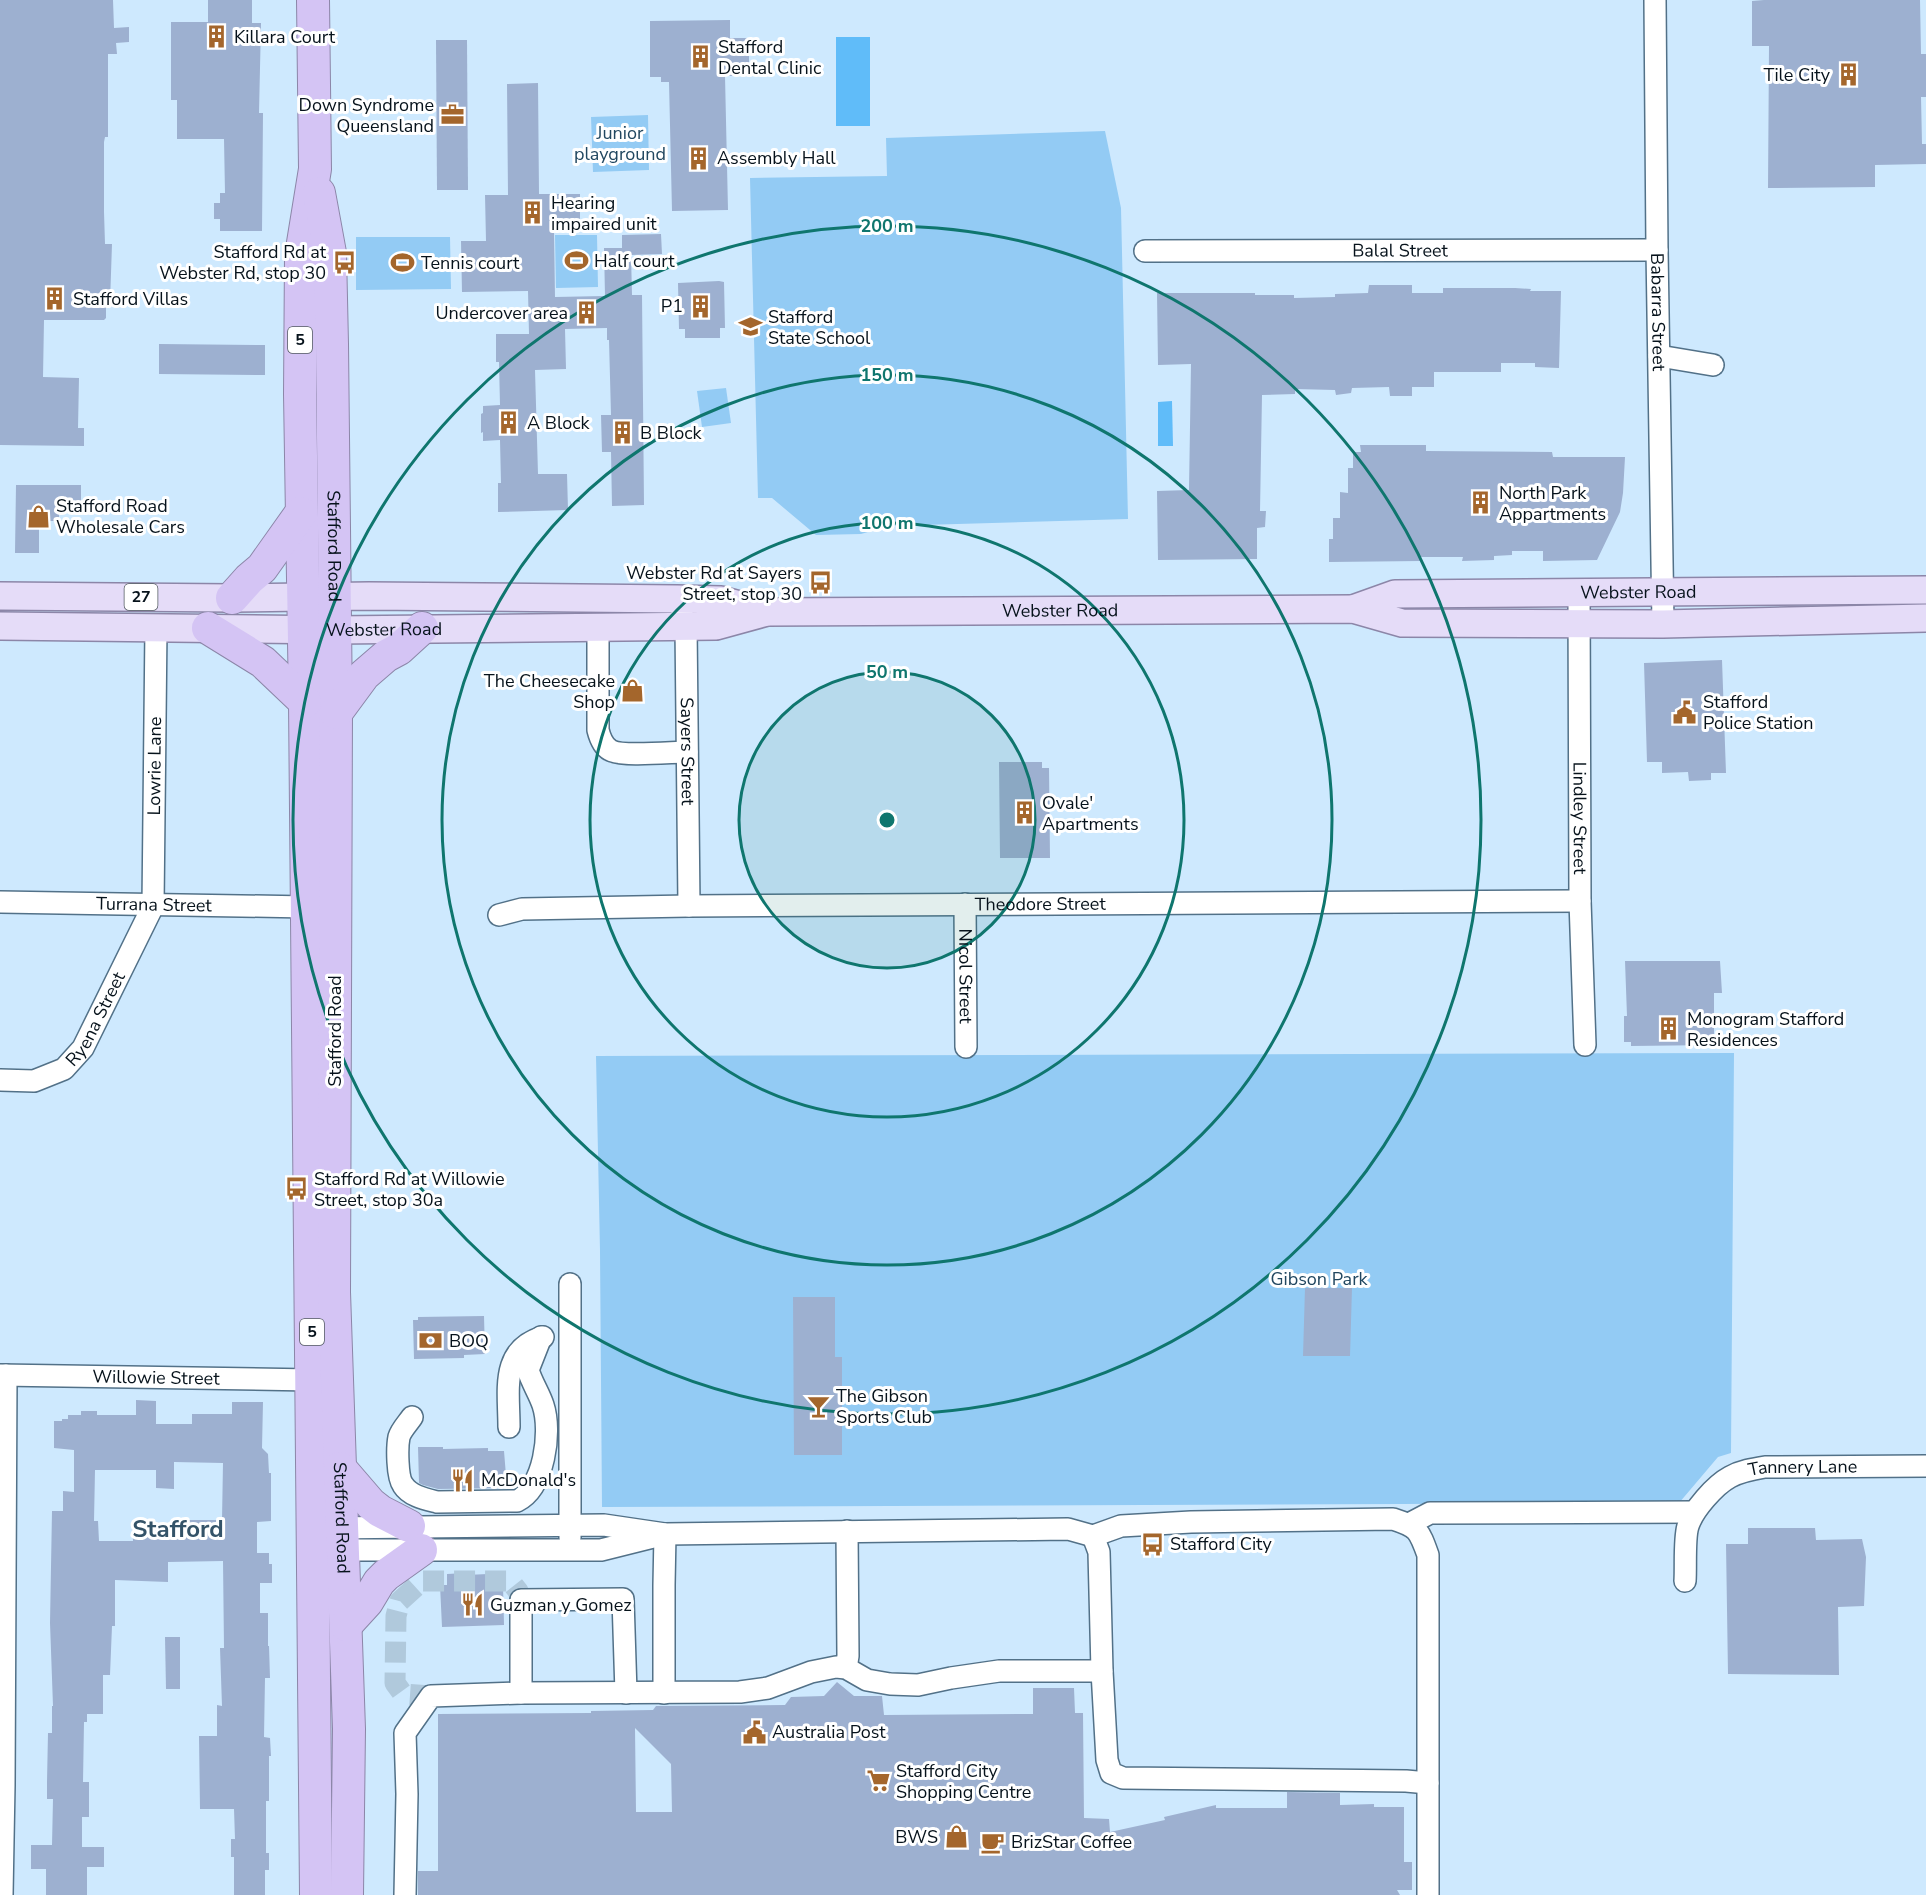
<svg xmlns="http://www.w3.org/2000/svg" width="1926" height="1895" viewBox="0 0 1926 1895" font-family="'Nunito Sans',sans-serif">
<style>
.green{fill:#93cbf4}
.water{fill:#60bcf9}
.building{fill:#9db0d0;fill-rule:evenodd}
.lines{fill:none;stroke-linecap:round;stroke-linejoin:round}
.minor-tunnel{stroke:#b0c9dc;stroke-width:21;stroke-dasharray:21 10;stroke-linecap:butt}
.minor-casing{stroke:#527188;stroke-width:24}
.major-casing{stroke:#8c86a8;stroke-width:30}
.highway-casing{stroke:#8c86a8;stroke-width:34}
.minor{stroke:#fff;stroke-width:21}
.major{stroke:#e5dcf8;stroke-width:27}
.highway{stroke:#d4c4f4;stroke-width:32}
.ring{fill:none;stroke:#0f766e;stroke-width:3}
.labels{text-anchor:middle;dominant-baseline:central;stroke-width:6;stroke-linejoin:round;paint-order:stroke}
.shield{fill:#fff;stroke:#51595f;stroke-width:1.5}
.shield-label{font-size:16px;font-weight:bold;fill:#06121b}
.poi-label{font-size:18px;fill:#06121b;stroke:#fff;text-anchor:start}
.park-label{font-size:18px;fill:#214760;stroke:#fff}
.street-label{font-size:18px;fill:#06121b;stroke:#fff}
.district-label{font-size:24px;font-weight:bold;fill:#345368;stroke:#fff}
.centre{fill:#0f766e;stroke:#fff;stroke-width:3}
.ring-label{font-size:18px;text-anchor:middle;font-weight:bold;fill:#0f766e;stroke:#fff;stroke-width:6;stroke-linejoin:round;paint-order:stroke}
</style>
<rect width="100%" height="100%" fill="#cee9fe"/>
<g class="green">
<path d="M648 115 649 170 593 172 591 117Z"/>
<path d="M1105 131 1121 208 1128 519 888 526 861 534 816 535 772 498H758L750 178 887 176 886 138Z"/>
<path d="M555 235H597L598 287 556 288Z"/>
<path d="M356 237H450L451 289 356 290Z"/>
<path d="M726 388 731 423 702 427 697 391Z"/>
<path d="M1734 1053 1731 1453 1718 1457 1679 1503 602 1507 600 1251 596 1056Z"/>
</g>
<g class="water">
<rect x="836" y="37" width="34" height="89"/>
<path d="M1172 401 1173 446H1158V402Z"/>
</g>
<g class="building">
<path d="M0 0H113L114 28 129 27V42L116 43 117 54H108V137H105L104 142V212L105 244H112L110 303H106V318L104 320H44L43 377 79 378 78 428H84V446L0 445Z"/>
<path d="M208 0H252V23H261L259 113H263L262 231H220V219H214V203H220V193H225L224 139H177V100H171V22H208Z"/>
<path d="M1764 0H1920L1921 54H1926V97H1921L1922 144H1926V164L1875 165V187L1768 188 1769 46H1752V1Z"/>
<path d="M730 20V38H749V76H725L728 210 672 211 669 82H661V77H650V21Z"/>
<path d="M436 40H467L468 190H437Z"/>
<path d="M538 83 539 194H580V231H554L555 297 605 296 604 248H622V235L661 234 662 254 631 255 632 295H642L644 505 612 506 611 452H602L601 415H611L609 340H607V328L565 329 566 369 535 370 538 474H567L568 510 498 512V483H501L500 440 483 441V432L481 433V414L483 413V406L500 405 499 362H496V334H529L528 291 462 292 461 241H486L485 195H508L507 84Z"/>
<path d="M719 281 724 282 725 328H720V338H685V329H679L678 283Z"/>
<path d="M1369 285H1412V293H1443V288H1515L1531 289 1530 291H1561L1559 368 1535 367V363H1501V372H1434V387H1412V396H1390L1389 387 1352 388 1351 393 1336 395 1335 390 1295 389V394L1262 395 1260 511H1266L1265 527 1257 528V559L1158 560 1157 491 1189 490 1191 364 1158 365 1157 293H1255V295H1294V298L1335 297V294L1368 293Z"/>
<path d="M159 344 265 345V375L159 374Z"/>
<path d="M1360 445H1426V451L1552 452 1553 457H1625L1623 493 1620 512 1597 560 1543 561V551H1512V555L1494 556V560L1462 561 1463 557H1421V561L1329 562V539H1333V518H1340V492L1348 493V468H1353V452H1361Z"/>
<path d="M16 485H81V512L59 511V521H39V553H15Z"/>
<path d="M1722 660 1726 773H1711V780L1689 781 1688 772 1662 773V762H1647L1644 663Z"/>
<path d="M999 762H1042V768H1049L1050 858H1000Z"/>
<path d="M1625 961H1720L1722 993H1714V1045L1631 1046V1042H1624V1016H1627Z"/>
<path d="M1305 1288H1352L1350 1356H1303Z"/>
<path d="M793 1297H835V1357H842V1455H794Z"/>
<path d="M484 1316 485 1354 464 1355V1358L414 1359 413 1320H418V1317Z"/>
<path d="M136 1400 156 1401V1424H192V1414H232V1402H263L262 1448 268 1454 269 1473H271V1521L257 1522V1553H269V1564H272V1583H260V1613H268V1646H269L270 1678H265L264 1737 270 1738 271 1756H269V1801H266V1853H269V1870H265V1895H234V1857H231V1839H235L234 1809H200L199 1736H217V1705L222 1706 220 1648H224L223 1561 168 1562V1582L115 1580V1626H112L110 1675H103V1714H87V1722H84L83 1782H89V1817H82V1847H104V1867H87V1895H46V1869H31V1845H52L53 1799H47V1782L48 1733H52V1706H53L50 1623 52 1511H63V1491L74 1492V1450L54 1448V1421H62V1419H68V1415H81V1411H97V1415H136ZM174 1462 223 1463 222 1520H173V1523H132L133 1541H99L98 1521H94L95 1470H156V1488L174 1489Z"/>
<path d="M418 1447H443V1449L488 1448V1451H504L507 1488 438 1489 423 1485 419 1483Z"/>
<path d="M1748 1528H1815L1816 1540 1862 1539 1866 1557 1864 1606 1838 1607 1839 1675 1728 1674 1726 1544H1748Z"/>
<path d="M466 1573V1575L488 1574V1585H503L504 1625 442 1627 440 1585H447V1574Z"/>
<path d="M165 1637H180V1689H166Z"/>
<path d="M837 1682 854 1696H882L884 1715 1033 1714V1688H1074L1075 1713H1083L1084 1818 1109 1819 1110 1832 1165 1820 1164 1817 1216 1805V1808H1287V1792L1340 1793V1805L1374 1804V1807H1404V1862H1412V1890H1397L1400 1895H418V1871H438V1714L591 1713V1711L653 1710 656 1706 785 1705 791 1697 824 1696ZM635 1728 671 1764 672 1812H636Z"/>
</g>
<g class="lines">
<path class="minor-tunnel" d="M431 1696 403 1694 395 1683 396 1616 400 1601 422 1581H510L518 1591 521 1600"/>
<defs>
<g id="minor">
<path id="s1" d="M1655 0 1657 250 1663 624"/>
<path id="s2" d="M1145 251 1657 250"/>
<path d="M1659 356 1713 365"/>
<path id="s3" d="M1579 592 1580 901 1585 1045"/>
<path id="s4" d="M682 614 686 626 689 906"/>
<path d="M598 627V730C600 738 603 746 610 750 621 757 672 752 687 752"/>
<path id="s5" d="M0 902 308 907"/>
<path id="s6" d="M965 904 966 1047"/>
<path id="s7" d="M499 915 522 909 689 906 1580 901"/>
<path id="s8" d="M0 1080 34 1081 64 1069 83 1048 153 906 156 627"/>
<path id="s9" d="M0 1375 312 1380"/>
<path d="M412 1417C408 1423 401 1430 399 1437 397 1447 397 1477 403 1485 410 1496 425 1499 437 1502L517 1501C544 1488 552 1432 543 1405 539 1393 532 1383 528 1370L541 1337"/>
<path d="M509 1427C509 1390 500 1350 543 1337"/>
<path d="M1409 1524 1430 1513 1694 1512"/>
<path d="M330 1528 604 1525 665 1534 1068 1529 1093 1536 1121 1526 1191 1522 1393 1519C1418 1527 1419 1530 1428 1555V1895"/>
<path d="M1093 1536 1099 1552 1102 1671 1107 1760 1111 1773 1123 1778 1406 1781 1428 1783"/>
<path d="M570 1538V1284"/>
<path d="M332 1550H601L653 1537"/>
<path id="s10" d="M1685 1581C1686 1567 1684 1538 1688 1526 1693 1510 1715 1485 1730 1477 1741 1471 1753 1469 1765 1467L1926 1466"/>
<path d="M846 1668 848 1656 847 1531"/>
<path d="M521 1693V1600L623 1599 626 1693"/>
<path d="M664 1693V1585L665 1534"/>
<path d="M2 1895 4 1785 6 1375"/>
<path d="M405 1895 407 1794 405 1733 431 1696 521 1693 740 1692 768 1688 811 1672 836 1667 846 1668 867 1680 890 1684 918 1685 951 1678 999 1671H1102"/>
</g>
<g id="major">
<path d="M0 596 232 598 369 596 677 599 721 600 766 612"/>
<path id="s11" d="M1353 609 1395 594 1926 590"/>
<path id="s12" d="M0 626 335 630 716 626 767 612 1353 609 1402 623 1663 624 1926 618"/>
</g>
<g id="highway">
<path d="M313 0 315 169 301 255 300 394 305 702 316 1895"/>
<path id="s13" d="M319 193 330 253 332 344 336 713 334 1292 349 1729 347 1895"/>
<path d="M232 598 249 579 262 568 301 513"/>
<path d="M208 628 263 662 305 702"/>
<path d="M336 713 364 675 386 656 399 649 422 628"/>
<path d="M340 1468 371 1504 380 1511 409 1526"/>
<path d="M346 1625 367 1602 379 1582 386 1575 421 1550"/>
</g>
</defs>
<use href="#minor" class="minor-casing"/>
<use href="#major" class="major-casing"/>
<use href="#highway" class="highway-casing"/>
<use href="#minor" class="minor"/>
<use href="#major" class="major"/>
<use href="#highway" class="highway"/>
</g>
<circle cx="887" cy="820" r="148" fill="#0f766e" fill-opacity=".12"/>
<g class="ring">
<circle cx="887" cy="820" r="148"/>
<circle cx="887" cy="820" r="297"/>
<circle cx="887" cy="820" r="445"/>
<circle cx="887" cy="820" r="594"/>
</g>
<defs>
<symbol id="building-bare" viewBox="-9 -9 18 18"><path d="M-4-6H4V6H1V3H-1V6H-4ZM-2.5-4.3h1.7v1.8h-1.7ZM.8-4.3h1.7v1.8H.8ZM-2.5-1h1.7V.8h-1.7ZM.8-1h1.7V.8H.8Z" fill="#a4662c" stroke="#fff" stroke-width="2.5" paint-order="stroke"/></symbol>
<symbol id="office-bare" viewBox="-9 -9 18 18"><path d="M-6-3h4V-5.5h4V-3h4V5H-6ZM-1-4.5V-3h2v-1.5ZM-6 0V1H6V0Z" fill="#a4662c" stroke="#fff" stroke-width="2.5" paint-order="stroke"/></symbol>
<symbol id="stadium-bare" viewBox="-9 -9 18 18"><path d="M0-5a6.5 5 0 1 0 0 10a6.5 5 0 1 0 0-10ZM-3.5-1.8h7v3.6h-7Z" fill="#a4662c" stroke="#fff" stroke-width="2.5" paint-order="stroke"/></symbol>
<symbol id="bus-bare" viewBox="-9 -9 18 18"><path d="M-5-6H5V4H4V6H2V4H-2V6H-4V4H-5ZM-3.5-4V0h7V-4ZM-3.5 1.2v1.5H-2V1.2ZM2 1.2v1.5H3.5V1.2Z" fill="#a4662c" stroke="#fff" stroke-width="2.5" paint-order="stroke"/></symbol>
<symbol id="school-bare" viewBox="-9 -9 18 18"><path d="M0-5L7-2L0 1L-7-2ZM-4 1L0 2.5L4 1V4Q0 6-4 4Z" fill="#a4662c" stroke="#fff" stroke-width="2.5" paint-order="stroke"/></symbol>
<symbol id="shop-bare" viewBox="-9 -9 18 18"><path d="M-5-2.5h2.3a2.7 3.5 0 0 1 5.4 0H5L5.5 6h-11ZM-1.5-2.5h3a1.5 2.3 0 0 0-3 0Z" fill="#a4662c" stroke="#fff" stroke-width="2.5" paint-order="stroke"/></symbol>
<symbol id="civic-bare" viewBox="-9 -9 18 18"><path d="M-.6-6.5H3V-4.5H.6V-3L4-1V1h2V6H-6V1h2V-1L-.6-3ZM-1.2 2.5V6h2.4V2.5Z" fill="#a4662c" stroke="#fff" stroke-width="2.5" paint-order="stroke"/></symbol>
<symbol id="bank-bare" viewBox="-9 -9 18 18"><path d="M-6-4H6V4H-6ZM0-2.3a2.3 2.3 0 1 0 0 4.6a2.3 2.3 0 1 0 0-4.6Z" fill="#a4662c" stroke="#fff" stroke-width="2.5" paint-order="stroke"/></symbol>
<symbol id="bar-bare" viewBox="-9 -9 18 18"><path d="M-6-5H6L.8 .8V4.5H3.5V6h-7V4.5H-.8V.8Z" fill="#a4662c" stroke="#fff" stroke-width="2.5" paint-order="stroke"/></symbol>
<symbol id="restaurant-bare" viewBox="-9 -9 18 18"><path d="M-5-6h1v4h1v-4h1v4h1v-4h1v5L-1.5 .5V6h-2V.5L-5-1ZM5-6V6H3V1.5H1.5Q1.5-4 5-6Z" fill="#a4662c" stroke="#fff" stroke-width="2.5" paint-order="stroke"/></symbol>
<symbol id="supermarket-bare" viewBox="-9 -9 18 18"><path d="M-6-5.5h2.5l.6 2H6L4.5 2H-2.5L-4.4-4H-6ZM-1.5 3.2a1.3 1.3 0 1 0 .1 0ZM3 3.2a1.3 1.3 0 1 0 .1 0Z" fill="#a4662c" stroke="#fff" stroke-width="2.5" paint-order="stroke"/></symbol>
<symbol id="cafe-bare" viewBox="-9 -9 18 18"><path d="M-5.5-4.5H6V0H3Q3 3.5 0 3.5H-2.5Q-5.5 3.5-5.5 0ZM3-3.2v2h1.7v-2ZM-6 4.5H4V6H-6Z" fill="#a4662c" stroke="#fff" stroke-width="2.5" paint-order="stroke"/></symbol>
</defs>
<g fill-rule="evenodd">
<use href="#building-bare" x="200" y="20" width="33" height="33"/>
<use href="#building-bare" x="684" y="40" width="33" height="33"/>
<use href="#building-bare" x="1832" y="58" width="33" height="33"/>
<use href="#office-bare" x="436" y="98" width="33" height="33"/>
<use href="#building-bare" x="682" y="142" width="33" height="33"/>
<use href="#building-bare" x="516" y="196" width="33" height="33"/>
<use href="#stadium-bare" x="560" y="244" width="33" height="33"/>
<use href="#bus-bare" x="328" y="246" width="33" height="33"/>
<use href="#stadium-bare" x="386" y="246" width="33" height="33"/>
<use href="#building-bare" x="38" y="282" width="33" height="33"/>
<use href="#building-bare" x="684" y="290" width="33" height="33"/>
<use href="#building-bare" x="570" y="296" width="33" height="33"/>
<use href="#school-bare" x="734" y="310" width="33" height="33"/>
<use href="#building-bare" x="492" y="406" width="33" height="33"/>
<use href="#building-bare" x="606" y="416" width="33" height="33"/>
<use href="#building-bare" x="1464" y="486" width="33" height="33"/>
<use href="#shop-bare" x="22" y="500" width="33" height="33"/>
<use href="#bus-bare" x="804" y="566" width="33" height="33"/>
<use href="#shop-bare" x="616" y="674" width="33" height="33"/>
<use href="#civic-bare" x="1668" y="696" width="33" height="33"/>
<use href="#building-bare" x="1008" y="796" width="33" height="33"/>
<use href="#building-bare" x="1652" y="1012" width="33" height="33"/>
<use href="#bus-bare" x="280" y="1172" width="33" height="33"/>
<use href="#bank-bare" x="414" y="1324" width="33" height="33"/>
<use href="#bar-bare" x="802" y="1390" width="33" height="33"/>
<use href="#restaurant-bare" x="446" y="1464" width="33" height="33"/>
<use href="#bus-bare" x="1136" y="1528" width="33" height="33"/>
<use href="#restaurant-bare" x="456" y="1588" width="33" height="33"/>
<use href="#civic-bare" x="738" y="1716" width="33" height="33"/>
<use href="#supermarket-bare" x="862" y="1764" width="33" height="33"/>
<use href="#shop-bare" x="940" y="1820" width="33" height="33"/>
<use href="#cafe-bare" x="976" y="1826" width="33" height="33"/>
</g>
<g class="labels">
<g class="shield">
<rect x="288" y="327" width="24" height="26" rx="4.5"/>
<rect x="124.5" y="584" width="33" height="26" rx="4.5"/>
<rect x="300" y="1319" width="24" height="26" rx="4.5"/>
</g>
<g class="shield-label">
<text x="300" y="340">5</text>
<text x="141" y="597">27</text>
<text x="312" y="1332">5</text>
</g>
<g class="poi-label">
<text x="234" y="37">Killara Court</text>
<text x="718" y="47">Stafford<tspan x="718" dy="21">Dental Clinic</tspan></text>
<text x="1830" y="75" text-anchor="end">Tile City</text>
<text x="434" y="105" text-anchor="end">Down Syndrome<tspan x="434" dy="21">Queensland</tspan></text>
<text x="717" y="158">Assembly Hall</text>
<text x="551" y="203">Hearing<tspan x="551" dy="21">impaired unit</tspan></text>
<text x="326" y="252" text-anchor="end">Stafford Rd at<tspan x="326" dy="21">Webster Rd, stop 30</tspan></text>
<text x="594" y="261">Half court</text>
<text x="421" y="263">Tennis court</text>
<text x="73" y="299">Stafford Villas</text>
<text x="683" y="306" text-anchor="end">P1</text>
<text x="568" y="313" text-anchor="end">Undercover area</text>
<text x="768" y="317">Stafford<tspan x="768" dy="21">State School</tspan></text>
<text x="527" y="423">A Block</text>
<text x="640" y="433">B Block</text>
<text x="1499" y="493">North Park<tspan x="1499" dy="21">Appartments</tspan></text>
<text x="56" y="506">Stafford Road<tspan x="56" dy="21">Wholesale Cars</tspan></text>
<text x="802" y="573" text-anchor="end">Webster Rd at Sayers<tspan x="802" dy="21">Street, stop 30</tspan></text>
<text x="615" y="681" text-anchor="end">The Cheesecake<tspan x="615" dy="21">Shop</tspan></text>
<text x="1703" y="702">Stafford<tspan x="1703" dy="21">Police Station</tspan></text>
<text x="1042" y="803">Ovale'<tspan x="1042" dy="21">Apartments</tspan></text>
<text x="1687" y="1019">Monogram Stafford<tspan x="1687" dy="21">Residences</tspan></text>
<text x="314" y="1179">Stafford Rd at Willowie<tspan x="314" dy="21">Street, stop 30a</tspan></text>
<text x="449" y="1341">BOQ</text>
<text x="836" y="1396">The Gibson<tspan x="836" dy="21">Sports Club</tspan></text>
<text x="481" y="1480">McDonald's</text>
<text x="1170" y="1544">Stafford City</text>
<text x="490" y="1605">Guzman y Gomez</text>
<text x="772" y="1732">Australia Post</text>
<text x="896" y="1771">Stafford City<tspan x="896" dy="21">Shopping Centre</tspan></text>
<text x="938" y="1837" text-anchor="end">BWS</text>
<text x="1011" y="1842">BrizStar Coffee</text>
</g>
<g class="park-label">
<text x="620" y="133">Junior<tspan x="620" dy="21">playground</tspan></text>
<text x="1319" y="1279">Gibson Park</text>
</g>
<g class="street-label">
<text stroke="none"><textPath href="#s2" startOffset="255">Balal Street</textPath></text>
<text stroke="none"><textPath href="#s1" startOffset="312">Babarra Street</textPath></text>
<text stroke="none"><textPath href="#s13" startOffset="354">Stafford Road</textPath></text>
<text stroke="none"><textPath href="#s11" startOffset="288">Webster Road</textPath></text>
<text stroke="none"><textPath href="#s12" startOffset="1062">Webster Road</textPath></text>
<text stroke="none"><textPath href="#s12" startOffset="384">Webster Road</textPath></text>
<text stroke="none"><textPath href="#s4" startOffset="138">Sayers Street</textPath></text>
<text stroke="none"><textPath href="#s8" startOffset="393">Lowrie Lane</textPath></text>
<text stroke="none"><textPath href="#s3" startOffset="226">Lindley Street</textPath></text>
<text stroke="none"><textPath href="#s7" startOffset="542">Theodore Street</textPath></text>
<text stroke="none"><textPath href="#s5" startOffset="154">Turrana Street</textPath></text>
<text stroke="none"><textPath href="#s6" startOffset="72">Nicol Street</textPath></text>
<text stroke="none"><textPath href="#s8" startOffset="126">Ryena Street</textPath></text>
<text transform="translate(335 1031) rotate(-90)">Stafford Road</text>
<text stroke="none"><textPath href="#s9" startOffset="156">Willowie Street</textPath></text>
<text stroke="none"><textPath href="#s10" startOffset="195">Tannery Lane</textPath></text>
<text stroke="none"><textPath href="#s13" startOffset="1326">Stafford Road</textPath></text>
</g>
<g class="district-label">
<text x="178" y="1529">Stafford</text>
</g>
</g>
<circle cx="887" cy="820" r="9" class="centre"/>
<g class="ring-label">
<text x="887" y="232">200 m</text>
<text x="887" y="381">150 m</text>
<text x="887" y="529">100 m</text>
<text x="887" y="678">50 m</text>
</g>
</svg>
